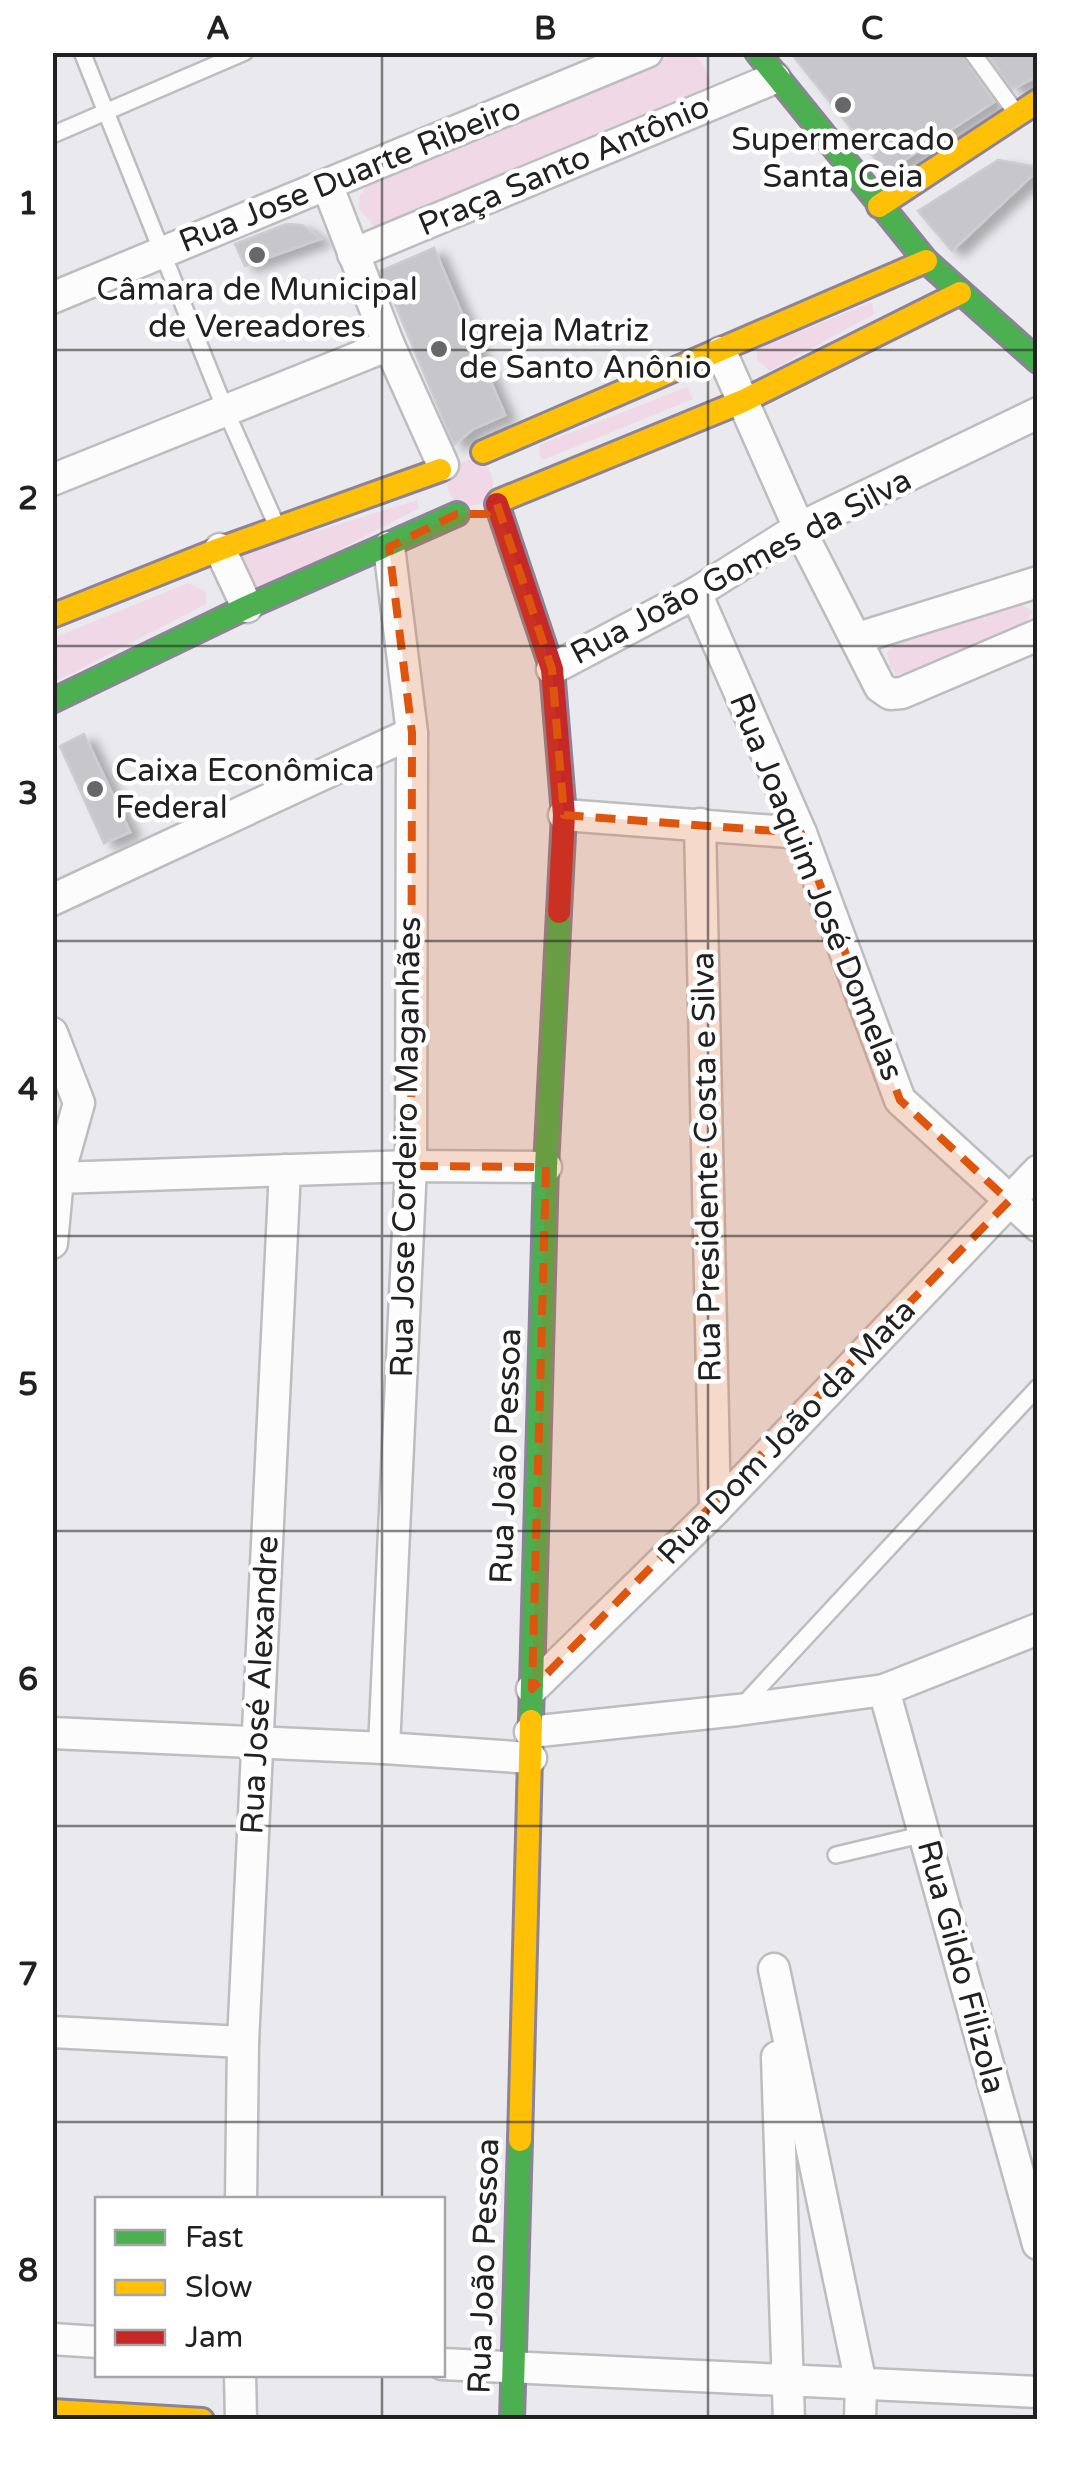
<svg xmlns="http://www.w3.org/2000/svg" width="1090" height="2472" viewBox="0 0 1090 2472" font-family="'Varela Round',sans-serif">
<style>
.park{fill:#f0d8e6}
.building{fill:#c7c7cb;stroke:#ccccd1;stroke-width:2.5;filter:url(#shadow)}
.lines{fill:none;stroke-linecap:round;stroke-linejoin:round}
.lane-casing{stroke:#bdbdbf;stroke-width:20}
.street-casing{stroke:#bdbdbf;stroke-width:35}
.fast-casing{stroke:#8c8398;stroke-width:28}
.slow-casing{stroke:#8c8398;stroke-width:28}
.jam-casing{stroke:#8c8398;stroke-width:28}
.lane{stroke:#fcfcfc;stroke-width:15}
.street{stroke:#fcfcfc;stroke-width:30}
.fast{stroke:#4caf50;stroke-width:22}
.slow{stroke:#ffc107;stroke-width:22}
.jam{stroke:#c62828;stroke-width:22}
.marked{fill:#de560d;fill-opacity:0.2;stroke:#de560d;stroke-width:8;stroke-dasharray:20 12;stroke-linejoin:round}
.grid{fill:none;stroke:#212121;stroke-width:2.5;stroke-opacity:0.55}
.poi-dot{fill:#676769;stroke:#fff;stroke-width:4}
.labels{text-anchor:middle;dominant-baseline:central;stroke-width:9;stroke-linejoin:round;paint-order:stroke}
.poi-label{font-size:32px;fill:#212121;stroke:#fff}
.street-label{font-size:32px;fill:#212121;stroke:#fff}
.neatline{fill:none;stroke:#212121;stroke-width:4}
.grid-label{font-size:32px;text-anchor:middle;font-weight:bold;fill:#212121}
</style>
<defs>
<filter id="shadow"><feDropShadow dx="11" dy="6" stdDeviation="5" flood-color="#0004"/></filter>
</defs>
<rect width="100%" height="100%" fill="#eaeaee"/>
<g class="park">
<path d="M678 53C700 53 703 63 710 81L707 92 384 228 375 227 359 209 360 196 367 185Z"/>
<path d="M872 302 874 314 770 371 757 360V349Z"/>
<path d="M687 387 693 399 543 460 540 456 539 445Z"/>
<circle cx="470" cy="483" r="23"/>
<path d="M417 500 419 508 262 590 240 573 242 554Z"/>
<path d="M188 583 206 592V604L53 683V638Z"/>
<path d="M1021 605 1033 611 1026 622 903 674H896L890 667 887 653 894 643Z"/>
</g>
<g class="building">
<path d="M790 52H961L994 102 886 172Z"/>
<path d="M986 52H1038V76L1012 89Z"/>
<path d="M998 160 1038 167V170L952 251 918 211Z"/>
<path d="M286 224 302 225 320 239 245 266 235 244Z"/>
<path d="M434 248 505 415 473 429 454 445 381 271Z"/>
<path d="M84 734 130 832 104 843 60 746Z"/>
</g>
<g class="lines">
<defs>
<g id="lane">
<path d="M82 52 225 409 276 524"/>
<path d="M972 52 1017 114"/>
<path d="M52 135 245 52"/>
<path d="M741 1707 1038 1387"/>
<path d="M836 1855 925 1834"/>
</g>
<g id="street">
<path d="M328 187 389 345 443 465"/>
<path d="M353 254 775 78"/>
<path d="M52 298 647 52"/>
<path d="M721 352 799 528 880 687 890 694 902 693 1038 635"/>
<path d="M52 480 389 345"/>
<path d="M220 549 247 607"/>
<path d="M696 593 801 833 900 1100 1038 1226"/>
<path d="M858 638 1038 582"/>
<path d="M552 669 696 593 799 528 1038 413"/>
<path d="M564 815 801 833"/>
<path d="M700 824 715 1510"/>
<path d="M52 900 412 733"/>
<path d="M52 1033 79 1103 58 1178 52 1243"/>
<path d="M58 1178 411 1166 546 1167"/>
<path d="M532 1689 715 1510 1038 1171"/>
<path d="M884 1690 1038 2244"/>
<path d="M530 1732 738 1710 884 1690 1038 1629"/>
<path d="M52 1733 384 1748 531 1758"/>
<path d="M384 1748 411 1166 412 733 389 547"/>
<path d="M774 1969 861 2384 860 2420"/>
<path d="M52 2032 243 2042"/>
<path d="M777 2057 789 2420"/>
<path d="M241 2200 243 2042 285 1170"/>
<path d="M52 2339 98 2342"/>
<path d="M442 2364 1038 2392"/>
<path d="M240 2374 241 2420"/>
</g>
<g id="fast">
<path d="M757 52 926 261 1038 361"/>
<path d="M52 701 247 607 457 514"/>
<path d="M531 1721 546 1167 559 912"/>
<path d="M512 2420 520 2140"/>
</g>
<g id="slow">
<path d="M879 206 1038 101"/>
<path d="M483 452 926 261"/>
<path d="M499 501 743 401 960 293"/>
<path d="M52 616 220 549 440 470"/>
<path d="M520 2140 531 1721"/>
<path d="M52 2411 202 2420"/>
</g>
<path id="jam" d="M497 504 552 669 564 815 559 912"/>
</defs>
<use href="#lane" class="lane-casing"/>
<use href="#street" class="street-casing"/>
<use href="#fast" class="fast-casing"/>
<use href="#slow" class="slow-casing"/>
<use href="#jam" class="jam-casing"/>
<use href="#lane" class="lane"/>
<use href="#street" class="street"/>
<use href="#fast" class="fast"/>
<use href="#slow" class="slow"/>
<use href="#jam" class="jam"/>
</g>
<path class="marked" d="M497 504 552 669 564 815 801 833 900 1100 1009 1201 532 1689 546 1167 411 1166 412 733 389 547 457 514H486Z"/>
<path class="grid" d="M382 52V2200M708 52V2420M52 350H1038M52 646H1038M52 941H1038M52 1236H1038M52 1531H1038M52 1826H1038M52 2122H1038M382 2374V2420"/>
<g class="poi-dot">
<circle cx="843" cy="105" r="10"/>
<circle cx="257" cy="255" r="10"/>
<circle cx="439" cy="349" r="10"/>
<circle cx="95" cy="789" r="10"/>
</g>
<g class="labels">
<g class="poi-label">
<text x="843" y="140">Supermercado<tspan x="843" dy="37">Santa Ceia</tspan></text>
<text x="257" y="290">Câmara de Municipal<tspan x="257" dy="37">de Vereadores</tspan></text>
<text x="459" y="331" text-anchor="start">Igreja Matriz<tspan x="459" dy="37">de Santo Anônio</tspan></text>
<text x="115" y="771" text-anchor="start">Caixa Econômica<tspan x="115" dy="37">Federal</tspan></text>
</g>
<g class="street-label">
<text transform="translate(564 166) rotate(-23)">Praça Santo Antônio</text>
<text transform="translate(350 175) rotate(-22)">Rua Jose Duarte Ribeiro</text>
<text transform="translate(741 567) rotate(-28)">Rua João Gomes da Silva</text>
<text transform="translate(816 887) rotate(68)">Rua Joaquim José Domelas</text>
<text transform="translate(406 1147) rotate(-89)">Rua Jose Cordeiro Maganhães</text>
<text transform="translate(707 1167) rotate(-91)">Rua Presidente Costa e Silva</text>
<text transform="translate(787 1432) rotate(-46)">Rua Dom João da Mata</text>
<text transform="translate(506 1456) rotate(-88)">Rua João Pessoa</text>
<text transform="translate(260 1685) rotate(-87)">Rua José Alexandre</text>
<text transform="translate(961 1967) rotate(75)">Rua Gildo Filizola</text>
<text transform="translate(484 2266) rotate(-88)">Rua João Pessoa</text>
</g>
</g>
<rect width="1090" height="2472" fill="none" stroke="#ffffff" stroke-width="110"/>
<rect x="95" y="2197" width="350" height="180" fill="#ffffff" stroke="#a6a6a6" stroke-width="2.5"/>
<rect x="115" y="2230" width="50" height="15" fill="#4caf50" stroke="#a6a6a6" stroke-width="2.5"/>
<text x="185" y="2247" font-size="30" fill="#212121">Fast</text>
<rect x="115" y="2280" width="50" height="15" fill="#ffc107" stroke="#a6a6a6" stroke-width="2.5"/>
<text x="185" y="2297" font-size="30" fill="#212121">Slow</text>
<rect x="115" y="2330" width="50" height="15" fill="#c62828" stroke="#a6a6a6" stroke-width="2.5"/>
<text x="185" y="2347" font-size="30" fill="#212121">Jam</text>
<rect x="55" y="55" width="980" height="2362" class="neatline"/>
<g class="grid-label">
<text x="218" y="39">A</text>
<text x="545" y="39">B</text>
<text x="872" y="39">C</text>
<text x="28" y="214">1</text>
<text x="28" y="509">2</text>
<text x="28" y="804">3</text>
<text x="28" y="1100">4</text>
<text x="28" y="1395">5</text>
<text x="28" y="1690">6</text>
<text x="28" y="1985">7</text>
<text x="28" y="2281">8</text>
</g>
</svg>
